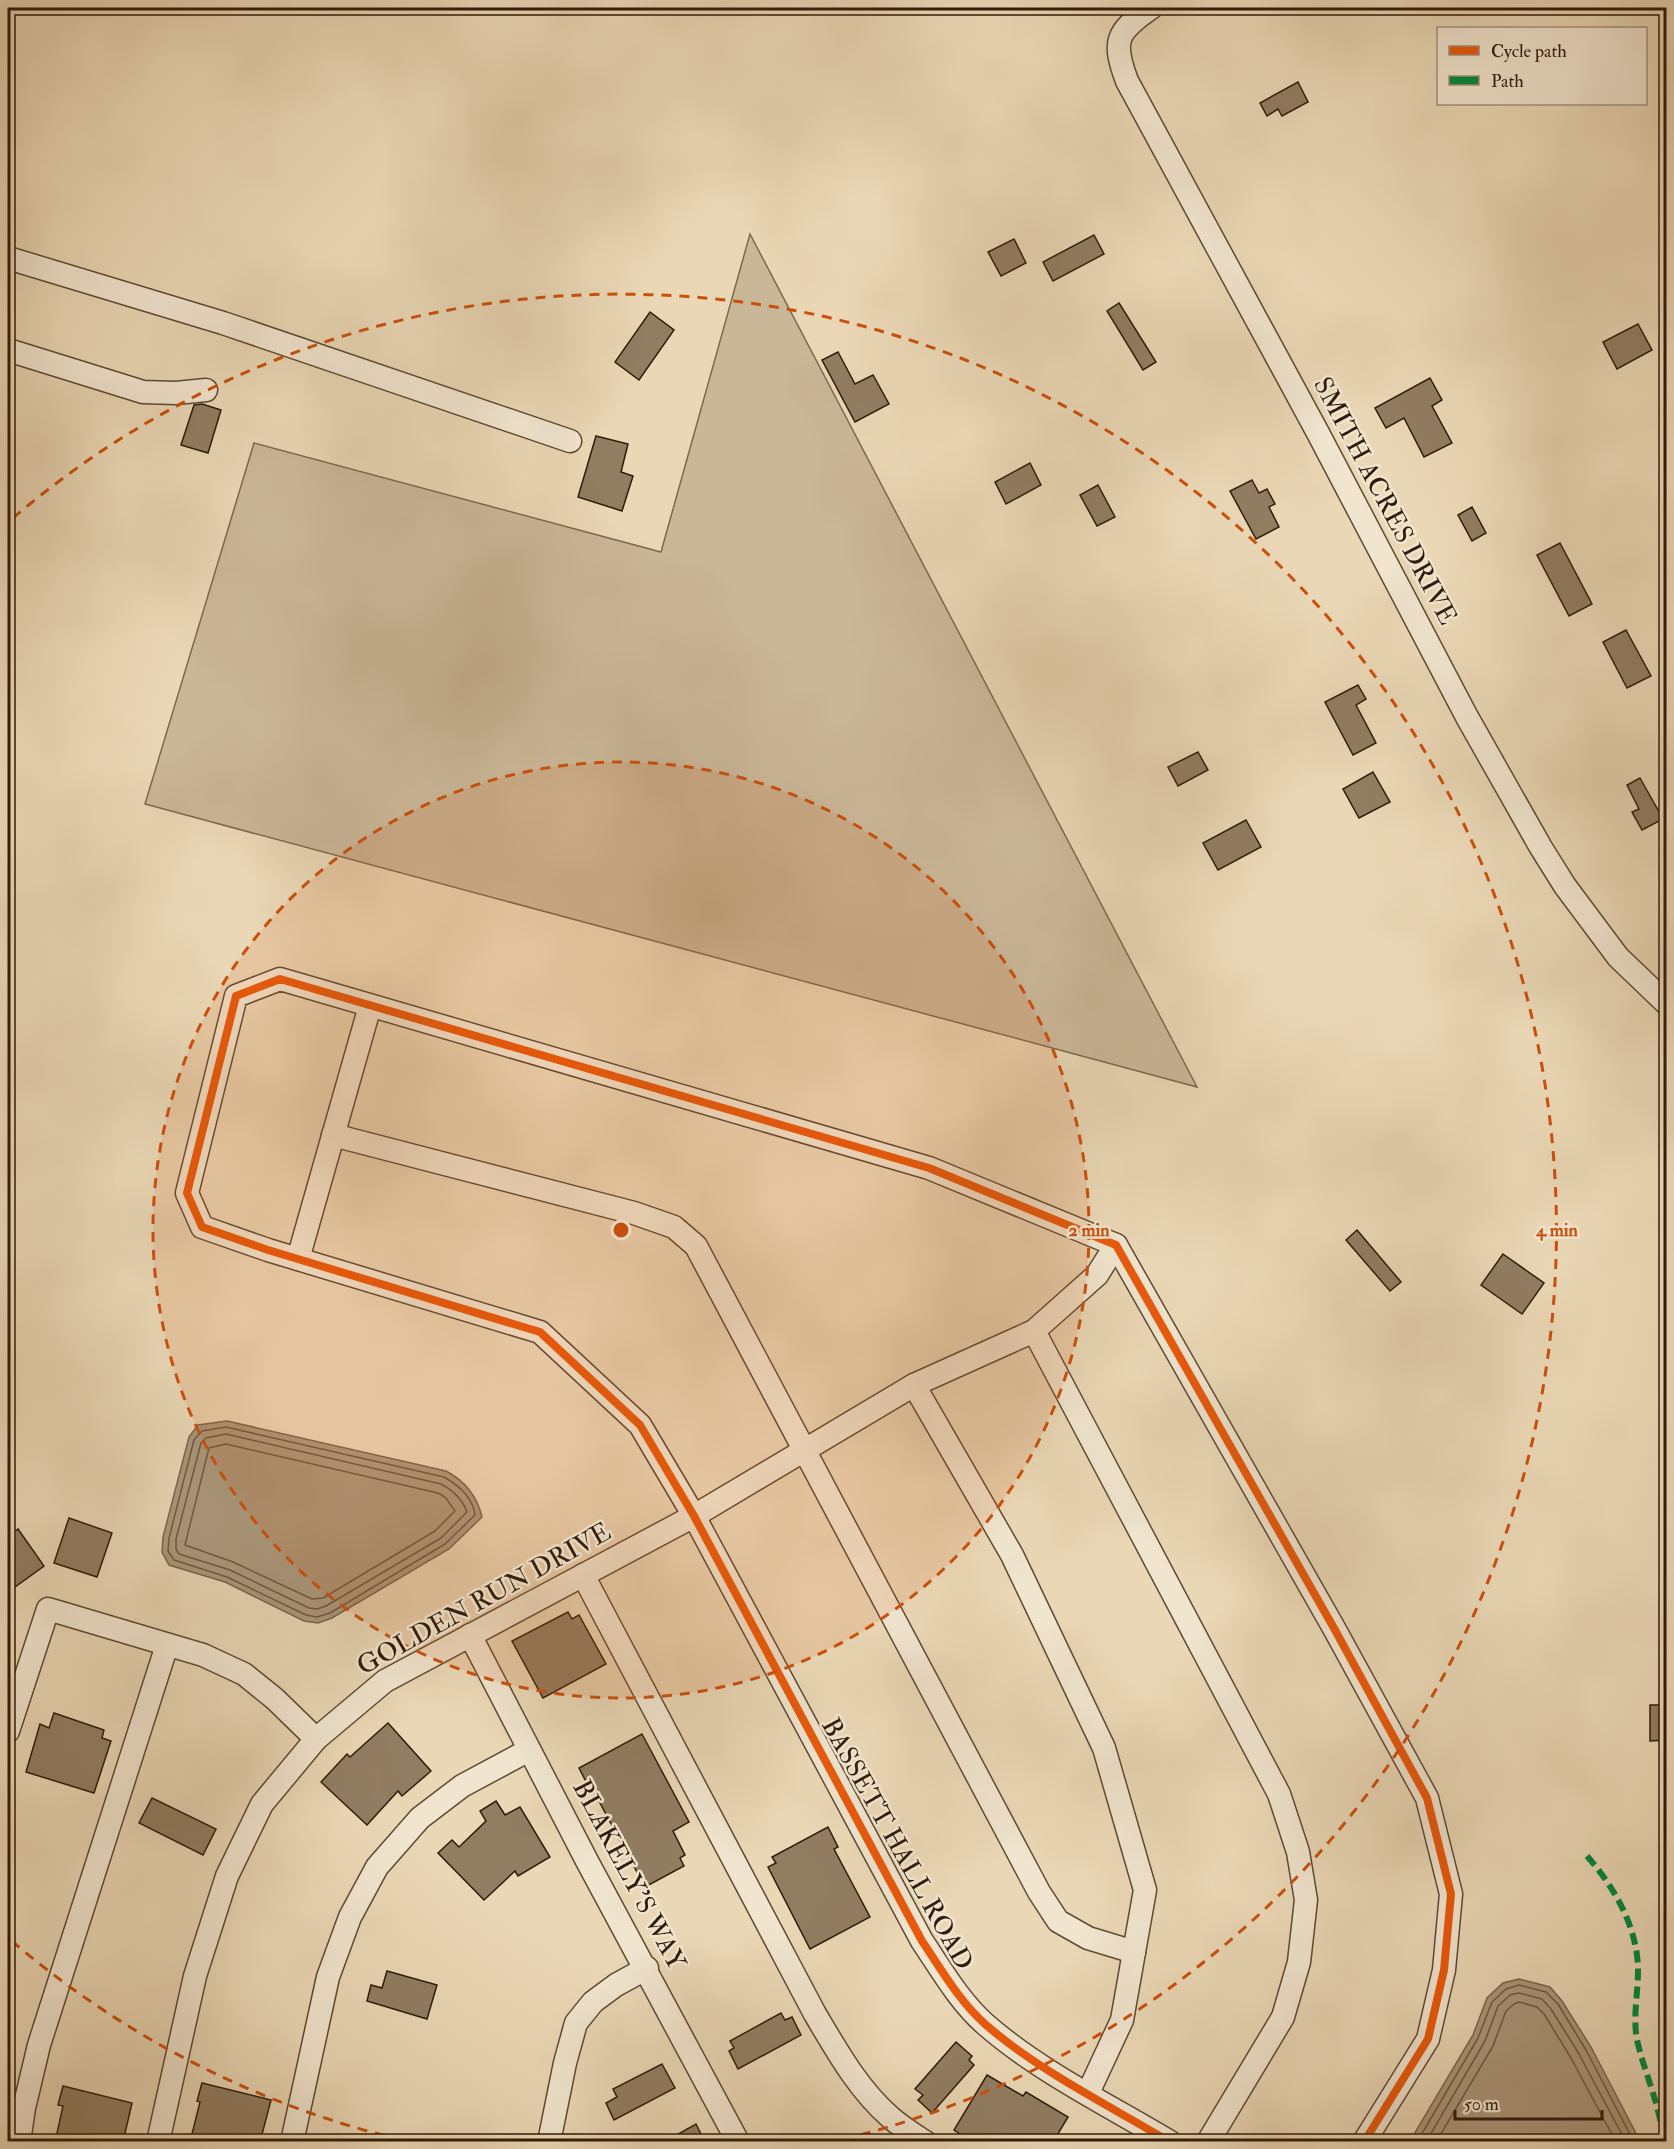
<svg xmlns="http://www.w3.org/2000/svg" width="1674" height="2149" viewBox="0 0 1674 2149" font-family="'IM FELL Double Pica',serif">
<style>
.green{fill:#cab798;stroke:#7d6950;stroke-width:1.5}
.water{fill:#ab977b;stroke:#7a654d;stroke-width:1.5}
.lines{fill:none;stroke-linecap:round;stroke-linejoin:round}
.shore{stroke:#6e5942;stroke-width:1.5}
.building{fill:#917d62;stroke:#301b09;stroke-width:1.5}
.minor-casing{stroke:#5e4a34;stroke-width:25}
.minor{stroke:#f1e5cf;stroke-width:22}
.quiet{stroke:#00873e;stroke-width:6;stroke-dasharray:12 6;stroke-linecap:butt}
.cycleway-casing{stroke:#f1e5cf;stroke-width:11}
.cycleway{stroke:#e8590c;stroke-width:8}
.ring{fill:none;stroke:#cc500c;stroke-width:3;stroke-dasharray:10 8}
.labels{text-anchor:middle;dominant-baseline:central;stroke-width:5;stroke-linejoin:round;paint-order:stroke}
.street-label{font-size:26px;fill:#301b09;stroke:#f1e5cf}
.centre{fill:#cc500c;stroke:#f1e5cf;stroke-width:3}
.ring-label{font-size:18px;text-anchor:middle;font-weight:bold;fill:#cc500c;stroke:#f1e5cf;stroke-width:5;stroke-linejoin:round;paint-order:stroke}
</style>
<rect width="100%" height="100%" fill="#ead7b5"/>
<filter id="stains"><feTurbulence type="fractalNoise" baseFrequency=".00333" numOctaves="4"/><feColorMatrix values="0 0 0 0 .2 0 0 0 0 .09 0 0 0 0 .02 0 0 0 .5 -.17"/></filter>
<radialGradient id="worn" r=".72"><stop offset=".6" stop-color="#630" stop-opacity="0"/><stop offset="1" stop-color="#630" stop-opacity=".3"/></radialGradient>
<path class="green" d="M750 234 1197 1087 145 804 254 443 661 552Z"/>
<g class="water">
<path d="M227 1421 446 1471C465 1481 477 1496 482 1517L449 1549 332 1618 318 1623 304 1621 225 1582 169 1565 162 1552 163 1537 189 1437 198 1425Z"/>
<path d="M1519 1979 1550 1987 1562 2001 1591 2047 1640 2141H1410L1473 2035 1487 1998 1503 1983Z"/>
</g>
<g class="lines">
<g class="shore">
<path d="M226 1427 444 1477C458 1485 473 1498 475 1515L445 1544 330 1613 317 1617 306 1615 227 1577 174 1560 168 1551 169 1538 194 1440 202 1431Z"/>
<path d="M226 1434 441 1484C452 1490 463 1500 467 1512L441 1538 326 1606 317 1609 309 1608 230 1570 179 1554 176 1549V1539L201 1443 206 1438Z"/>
<path d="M226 1444 438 1493 445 1497 455 1511 435 1531 323 1598 312 1599 233 1562 185 1545 209 1448Z"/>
<path d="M1417 2142 1478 2038 1492 2002 1506 1989 1519 1985 1546 1992 1558 2004 1586 2050 1634 2142"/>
<path d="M1426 2142 1485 2041 1498 2006 1510 1995 1519 1993 1542 1999 1551 2009 1579 2054 1626 2142"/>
<path d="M1436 2142 1493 2046 1506 2011 1514 2004 1519 2002 1537 2007 1544 2014 1571 2058 1616 2142"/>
</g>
</g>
<g class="building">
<path d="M1298 82 1308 102 1282 116 1278 109 1267 116 1260 103Z"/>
<path d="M1094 235 1104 254 1053 281 1043 262Z"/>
<path d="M1014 239 1026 263 1001 276 988 252Z"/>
<path d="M1119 303 1156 362 1143 370 1107 311Z"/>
<path d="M650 312 674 330 639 380 615 362Z"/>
<path d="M1638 324 1652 350 1617 369 1603 342Z"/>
<path d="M838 352 855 384 873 375 889 404 855 422 822 360Z"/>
<path d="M1430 378 1442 400 1432 406 1452 443 1424 457 1404 418 1386 428 1375 408Z"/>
<path d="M202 404 221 410 208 453 181 445 194 405Z"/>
<path d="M596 436 628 444 621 472 633 476 622 511 578 497Z"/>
<path d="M1030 463 1041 485 1006 504 995 482Z"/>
<path d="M1252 480 1259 493 1267 489 1275 504 1269 507 1279 527 1256 539 1230 491Z"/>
<path d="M1098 485 1115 517 1097 526 1080 495Z"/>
<path d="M1472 507 1486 533 1472 541 1458 515Z"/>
<path d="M1560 543 1592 604 1569 616 1537 555Z"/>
<path d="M1626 630 1651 676 1627 688 1603 642Z"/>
<path d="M1358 685 1366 699 1356 705 1376 743 1353 755 1325 702Z"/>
<path d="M1198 752 1208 770 1178 786 1168 767Z"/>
<path d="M1373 772 1390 802 1359 818 1343 789Z"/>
<path d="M1640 778 1663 819 1642 830 1632 812 1639 809 1627 785Z"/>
<path d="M1246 820 1261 847 1218 870 1203 843Z"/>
<path d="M1357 1230 1401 1282 1390 1291 1346 1240Z"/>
<path d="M1503 1254 1544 1283 1522 1314 1481 1285Z"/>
<path d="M69 1518 112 1533 97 1577 54 1563Z"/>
<path d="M18 1529 44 1566 8 1592V1536Z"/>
<path d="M568 1612 572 1619 579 1615 606 1664 543 1698 512 1641Z"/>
<path d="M1650 1705H1666V1740L1650 1741Z"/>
<path d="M54 1713 104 1730 102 1738 111 1741 94 1793 26 1772 40 1724 49 1728Z"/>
<path d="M388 1723 431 1771 402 1796 398 1791 367 1825 321 1782 347 1754 350 1757Z"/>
<path d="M642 1734 689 1822 673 1831 685 1855 680 1858 684 1866 645 1887 594 1792 592 1793 579 1768Z"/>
<path d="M152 1798 216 1829 203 1855 139 1823Z"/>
<path d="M496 1801 505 1815 520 1807 550 1857 518 1876 515 1871 484 1900 438 1853 452 1840 459 1847 486 1821 480 1811Z"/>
<path d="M828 1827 838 1847 834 1849 870 1917 810 1949 768 1867 776 1863 772 1857Z"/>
<path d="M387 1971 437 1985 427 2019 367 2001 371 1985 382 1988Z"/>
<path d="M781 2013 785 2020 792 2017 801 2035 738 2069 729 2051 734 2048 730 2041Z"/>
<path d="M956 2042 972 2056 969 2060 974 2065 932 2113 918 2100 923 2095 915 2089Z"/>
<path d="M662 2064 675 2088 614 2120 606 2103 617 2097 613 2089Z"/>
<path d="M987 2075 1023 2096 1026 2092 1068 2117 1053 2142H972L954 2130Z"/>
<path d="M202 2083 271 2100 260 2142H190L200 2102 197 2101Z"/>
<path d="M63 2086 132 2103 123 2142H55L63 2106 58 2105Z"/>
<path d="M696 2124 705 2142H664Z"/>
</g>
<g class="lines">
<defs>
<g id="minor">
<path d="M1151 8C1116 32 1112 41 1127 81L1318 433 1467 717 1540 846 1565 886 1618 957 1666 1003"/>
<path d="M8 258 223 323 570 441"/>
<path d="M8 350 143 392 176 393 206 390"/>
<path d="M333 1135 634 1213 674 1227 696 1246 1039 1892 1058 1921 1088 1938 1134 1952"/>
<path d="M298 1259 370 1006"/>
<path d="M1034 1331 1279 1794 1298 1852 1306 1900 1299 1962 1283 2017 1208 2142"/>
<path d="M914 1385 1012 1555 1104 1748 1145 1890 1122 2020 1088 2093"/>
<path d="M583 1575 815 2014C837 2051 858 2089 890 2117 900 2126 913 2134 925 2142"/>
<path d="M470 1635 587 1861 738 2142"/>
<path d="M8 1731 48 1609 203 1655 244 1674 275 1699 316 1739"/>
<path d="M19 2142 24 2108 39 2045 167 1645"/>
<path d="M158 2142 195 1976 227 1876 262 1804 316 1739 385 1681 694 1516 914 1385 1034 1331 1097 1275 1116 1245"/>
<path d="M292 2142 328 1977 350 1917 377 1867 420 1818 462 1786 529 1750"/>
<path d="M549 2142 565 2063 576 2023 593 2002 616 1985 647 1968"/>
<path d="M1170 2142C1110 2106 1037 2070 985 2024 959 2001 941 1969 922 1941L694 1516 640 1425 540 1332 268 1250 202 1227 187 1193 236 996 280 979 929 1168 1116 1245 1335 1630 1427 1798 1451 1894 1444 1970 1428 2039 1364 2142"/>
</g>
</defs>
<use href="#minor" class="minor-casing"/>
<use href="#minor" class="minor"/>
<path class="quiet" d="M1587 1856C1615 1888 1638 1928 1638 1971 1638 1994 1632 2022 1638 2044 1646 2077 1661 2107 1663 2142"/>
<defs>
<path id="cycleway" d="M1170 2142C1110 2106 1037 2070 985 2024 959 2001 941 1969 922 1941L694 1516 640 1425 540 1332 268 1250 202 1227 187 1193 236 996 280 979 929 1168 1116 1245 1335 1630 1427 1798 1451 1894 1444 1970 1428 2039 1364 2142"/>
</defs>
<use href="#cycleway" class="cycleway-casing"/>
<use href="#cycleway" class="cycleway"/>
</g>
<circle cx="621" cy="1230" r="468" fill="#cc500c" fill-opacity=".12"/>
<g class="ring">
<circle cx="621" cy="1230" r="468"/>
<path d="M402 2140A936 936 0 0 1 13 1942M13 518A936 936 0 1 1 840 2140"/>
</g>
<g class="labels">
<g class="street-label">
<text transform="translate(1385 501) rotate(62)">SMITH ACRES DRIVE</text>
<text transform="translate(484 1599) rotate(-29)">GOLDEN RUN DRIVE</text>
<text transform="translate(897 1844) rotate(61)">BASSETT HALL ROAD</text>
<text transform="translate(629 1875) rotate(62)">BLAKELY'S WAY</text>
</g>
</g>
<circle cx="621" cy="1230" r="9" class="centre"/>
<g class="ring-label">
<text x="1089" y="1236">2 min</text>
<text x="1557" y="1236">4 min</text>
</g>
<rect width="1674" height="2149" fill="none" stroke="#ead7b5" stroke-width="30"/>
<rect x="9" y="9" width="1656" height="2131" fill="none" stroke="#301b09" stroke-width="3"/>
<rect x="15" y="15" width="1644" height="2119" fill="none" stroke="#301b09" stroke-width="1.5"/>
<rect x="1437" y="27" width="210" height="78" fill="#f1e5cf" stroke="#a49480" stroke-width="1.5"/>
<rect x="1449" y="46" width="30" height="9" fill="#e8590c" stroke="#a49480" stroke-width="1.5"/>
<text x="1491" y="57" font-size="18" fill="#301b09">Cycle path</text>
<rect x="1449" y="76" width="30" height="9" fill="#00873e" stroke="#a49480" stroke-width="1.5"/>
<text x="1491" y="87" font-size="18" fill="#301b09">Path</text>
<path d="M1455 2110v9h147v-9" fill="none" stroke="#301b09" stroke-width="3"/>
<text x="1464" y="2110" font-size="18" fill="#301b09" stroke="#f1e5cf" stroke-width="4.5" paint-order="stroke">50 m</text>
<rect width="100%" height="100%" filter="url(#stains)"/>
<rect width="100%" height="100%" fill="url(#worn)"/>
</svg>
